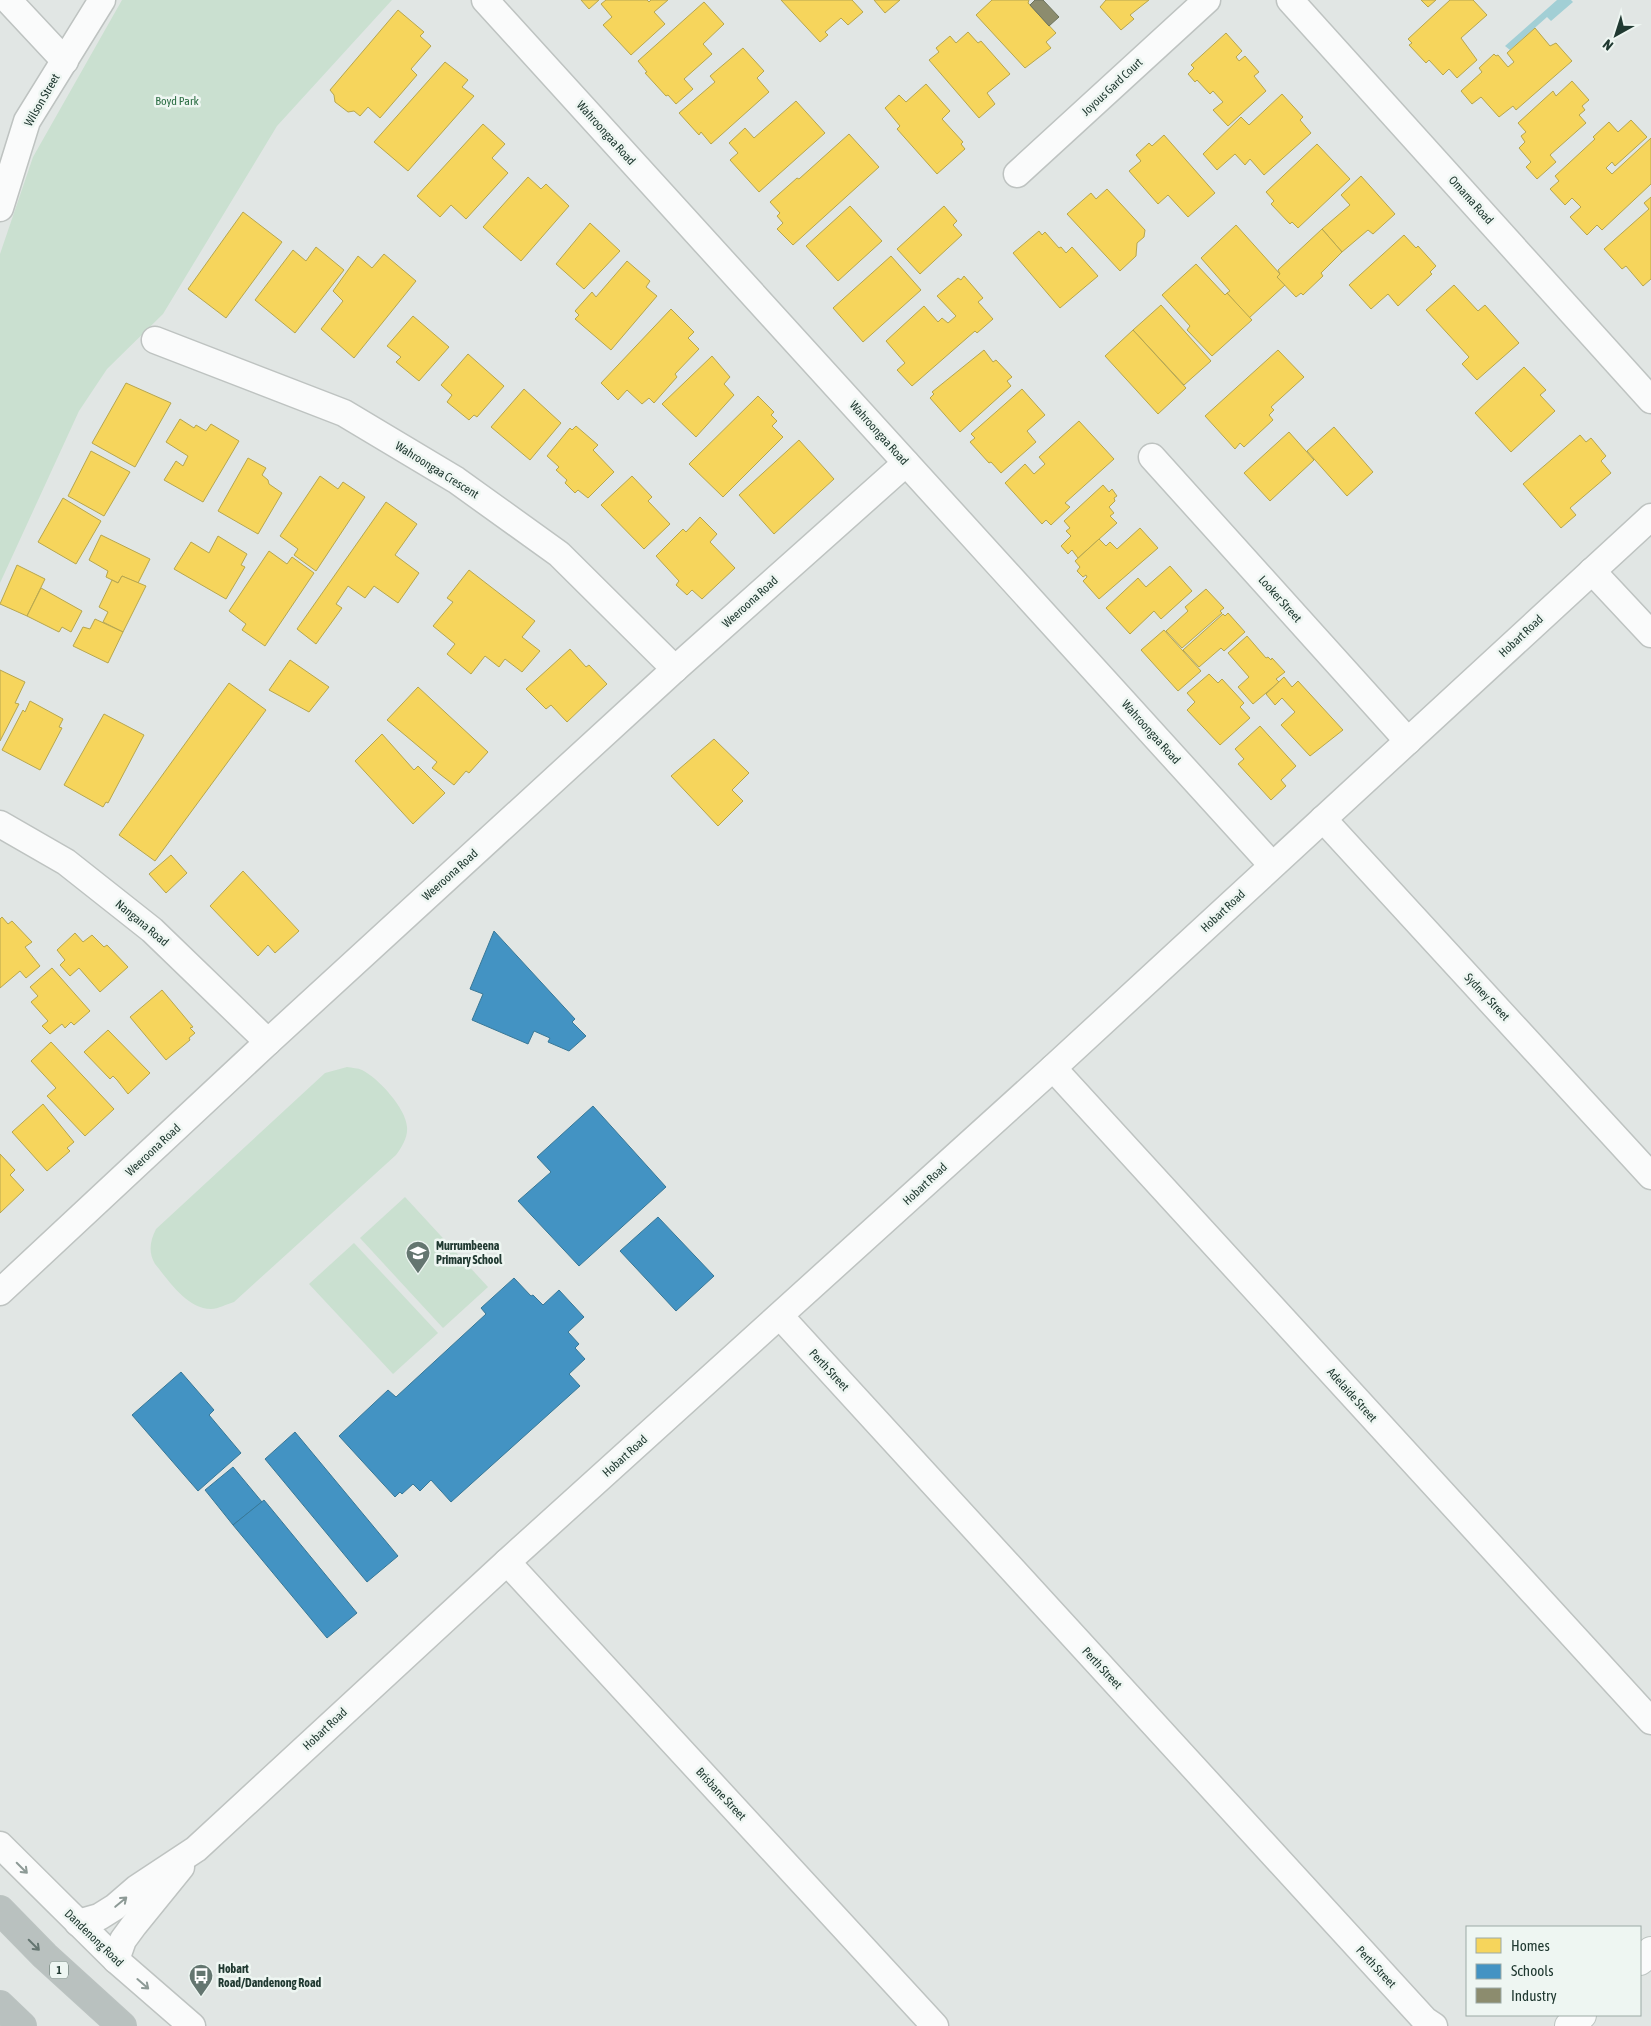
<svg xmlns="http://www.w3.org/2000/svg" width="1651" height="2026" viewBox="0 0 1651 2026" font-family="'Asap Condensed',sans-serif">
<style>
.green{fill:#cae0d0}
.water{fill:#a2cfd5}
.homes{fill:#f6d55c;stroke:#b6a64f}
.schools{fill:#4393c3;stroke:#387897}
.industry{fill:#8c8c6e;stroke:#6c735c}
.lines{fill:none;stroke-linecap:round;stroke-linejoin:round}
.street-casing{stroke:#bec3c1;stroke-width:29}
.secondary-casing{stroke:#bdc4c1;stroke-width:30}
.highway-casing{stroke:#bbc3c1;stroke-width:30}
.street{stroke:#fafbfb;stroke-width:26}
.secondary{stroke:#fafbfb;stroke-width:28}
.highway{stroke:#b9c1bf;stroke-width:28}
.oneway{stroke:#8d9a96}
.oneway2{stroke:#657671}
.labels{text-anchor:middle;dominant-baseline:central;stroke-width:5;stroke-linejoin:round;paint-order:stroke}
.shield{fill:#eef6f2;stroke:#5e726b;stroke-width:1}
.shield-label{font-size:11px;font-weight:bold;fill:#203931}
.street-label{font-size:12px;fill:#203931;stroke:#eef6f2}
.park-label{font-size:12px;fill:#2c6e44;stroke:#eef6f2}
.poi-label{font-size:12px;font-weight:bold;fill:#203931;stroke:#eef6f2;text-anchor:start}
</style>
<rect width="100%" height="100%" fill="#e1e6e4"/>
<g class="green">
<path d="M122 0H392L277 126 163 314 107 369 79 411 0 583V254L33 157Z"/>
<path d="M347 1067C352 1068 358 1068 362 1070 378 1078 406 1108 407 1127 408 1137 402 1147 396 1155L234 1302C227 1304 218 1309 211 1309 187 1309 169 1281 155 1264 148 1252 150 1241 156 1229L325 1073Z"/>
<path d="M405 1197 488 1287 443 1328 360 1238Z"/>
<path d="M354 1243 438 1333 393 1374 309 1284Z"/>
</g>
<path class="water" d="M1557 0H1571L1573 2 1551 21 1547 17 1510 50 1505 46Z"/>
<g class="homes">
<path d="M581 0H599L589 9Z"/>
<path d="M606 0H647L649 2 651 0H668L654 12 665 24 631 55 603 25 612 17 601 4Z"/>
<path d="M781 0H852L863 12 848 25 841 18 825 32 828 35 820 42Z"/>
<path d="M874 0H900L885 13Z"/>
<path d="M992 0H1029L1028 3 1056 33 1046 42 1051 48 1025 68 976 15Z"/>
<path d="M1106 0H1149L1130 15 1134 19 1121 30 1100 7Z"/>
<path d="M1421 0H1436L1428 7Z"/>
<path d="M1450 0H1473L1487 15 1461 38 1477 60 1457 78 1449 69 1443 75 1429 60 1426 63 1409 45 1412 43 1408 39Z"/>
<path d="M704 2 724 24 703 44 712 54 684 79 693 89 676 104 668 95 666 96 645 73 647 72 638 61Z"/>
<path d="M398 10 424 32 420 36 431 46 411 69 417 75 380 118 368 107 360 116 354 111 348 112 335 102 334 95 330 90Z"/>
<path d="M1535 28 1550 46 1556 43 1572 61 1516 110 1513 106 1499 117 1481 97 1472 104 1461 91 1482 72 1479 68 1494 54 1496 56 1498 55 1508 67 1514 62 1507 53Z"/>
<path d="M968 32 978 43 981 41 1010 74 987 93 995 104 979 118 929 60 939 52 936 48 950 36 956 43Z"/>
<path d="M1226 33 1242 51 1236 57 1239 61 1245 56 1259 72 1254 76 1266 91 1228 126 1213 110 1223 102 1213 91 1210 94 1197 80 1195 82 1188 74 1194 68 1191 65Z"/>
<path d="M743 48 764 71 757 78 769 92 711 144 701 132 699 135 679 113 715 82 710 76Z"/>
<path d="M445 62 468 80 462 87 474 96 408 171 374 142Z"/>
<path d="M1572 81 1589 100 1582 106 1585 110 1579 115 1586 123 1550 155 1556 162 1537 179 1526 167 1531 162 1519 148 1525 142 1521 136 1526 132 1518 123 1553 91 1556 96Z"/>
<path d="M926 84 950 111 942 119 963 142 961 144 965 149 937 174 897 129 900 126 885 108 899 95 906 102Z"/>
<path d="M1282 94 1303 117 1300 120 1311 133 1264 175 1250 159 1245 165 1235 154 1217 170 1203 154 1241 117 1249 125Z"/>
<path d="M796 101 825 133 759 192 730 160 738 153 729 143 745 128 754 138Z"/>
<path d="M1631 120 1647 137 1615 166 1612 162 1606 168 1612 174 1651 138V184L1602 230 1597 225 1587 235 1570 217 1581 207 1572 198 1565 205 1550 189 1559 181 1555 176 1595 139 1593 137 1609 122 1618 132Z"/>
<path d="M483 124 505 144 492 158 508 173 466 219 451 205 440 217 417 196Z"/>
<path d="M849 134 879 167 793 245 777 229 783 223 777 216 780 213 770 202 797 178 799 179Z"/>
<path d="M1164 135 1215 193 1188 217 1168 195 1158 204 1129 171 1141 161 1136 155 1149 143 1152 146Z"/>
<path d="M1317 144 1350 179 1298 228 1292 222 1290 224 1271 204 1274 201 1266 192Z"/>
<path d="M1361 176 1395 214 1373 234 1368 230 1342 252 1322 229 1350 205 1341 195Z"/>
<path d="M528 177 541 189 546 184 569 206 521 261 483 227Z"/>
<path d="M1107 189 1145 230 1144 237 1137 243 1136 256 1120 271 1067 214 1091 193 1096 199Z"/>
<path d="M1651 197V279L1643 286 1626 266 1622 269 1604 249 1649 209 1644 203Z"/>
<path d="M850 206 882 241 838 281 806 246Z"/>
<path d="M944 206 957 221 953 225 962 235 920 274 897 249Z"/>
<path d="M243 212 282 242 226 318 188 289Z"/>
<path d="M590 223 620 251 584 289 556 264Z"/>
<path d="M1236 225 1280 274 1277 277 1285 285 1249 318 1227 293 1230 291 1201 258Z"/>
<path d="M1322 229 1342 252 1321 273 1323 276 1303 295 1301 293 1296 297 1277 277 1280 274 1278 270Z"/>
<path d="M1039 231 1042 235 1045 232 1059 248 1061 247 1066 253 1072 247 1098 276 1060 308 1013 253Z"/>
<path d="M1404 235 1416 248 1418 246 1436 266 1430 272 1432 274 1398 306 1388 294 1371 309 1349 285Z"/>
<path d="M316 247 344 270 295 333 255 300 293 250 306 261Z"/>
<path d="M384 254 416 281 354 358 321 329 343 301 333 291 358 256 372 268Z"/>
<path d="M891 256 921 290 863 342 833 308Z"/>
<path d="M627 261 650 281 646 287 657 296 611 350 575 319 579 315 575 311 592 292 596 297Z"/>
<path d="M1196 264 1225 295 1227 293 1252 320 1212 356 1187 330 1190 326 1162 295Z"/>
<path d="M964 276 983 298 978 302 993 319 977 333 975 331 912 386 897 370 905 363 886 341 924 306 938 322 942 318 948 323 956 316 937 296 958 278 961 280Z"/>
<path d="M1454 285 1478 311 1485 305 1519 343 1477 380 1462 364 1469 357 1426 310Z"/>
<path d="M1161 305 1211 361 1184 385 1133 330Z"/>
<path d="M671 309 694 332 688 338 699 349 675 374 677 377 654 403 649 398 642 404 627 390 618 400 601 383Z"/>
<path d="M413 316 449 347 419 381 396 362 401 357 387 346Z"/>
<path d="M1133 330 1186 388 1158 414 1105 356Z"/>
<path d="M984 350 993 362 996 360 1012 377 1007 381 1011 386 960 432 930 398 934 394 932 392Z"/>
<path d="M1278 350 1304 377 1271 407 1274 410 1269 415 1273 420 1244 447 1240 443 1235 449 1205 416Z"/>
<path d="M468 354 504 386 477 417 474 415 469 420 447 402 452 395 441 385Z"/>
<path d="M712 356 730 377 724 384 734 395 696 437 662 404Z"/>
<path d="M1524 367 1546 390 1540 395 1555 411 1511 452 1475 413Z"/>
<path d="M126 383 171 403 135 467 92 443Z"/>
<path d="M524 389 561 423 530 460 491 427Z"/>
<path d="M1022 389 1045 415 1027 431 1036 442 1001 473 991 462 989 463 970 442 975 438 971 434Z"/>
<path d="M758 396 774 412 771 415 777 421 772 426 783 437 723 497 689 464Z"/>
<path d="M180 419 194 428 196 425 206 431 211 424 239 441 203 502 164 480 176 461 183 466 188 456 166 442Z"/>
<path d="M1079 421 1114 459 1065 503 1070 507 1051 525 1046 520 1042 524 1005 483 1025 464 1034 474 1045 464 1039 457Z"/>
<path d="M576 426 598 445 593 450 614 472 588 498 578 490 575 493 565 483 567 480 556 470 559 467 547 456 570 428 572 430Z"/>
<path d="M1334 427 1373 472 1347 496 1307 451Z"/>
<path d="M1289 432 1314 460 1270 501 1244 473Z"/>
<path d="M1580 435 1586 442 1591 438 1606 456 1601 461 1611 473 1570 508 1576 515 1561 528 1523 484Z"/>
<path d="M799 440 834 479 774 534 739 495Z"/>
<path d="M91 451 130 472 104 516 68 496Z"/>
<path d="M248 458 266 468 262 475 268 480 269 484 282 493 258 534 218 511Z"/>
<path d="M320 476 338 489 343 482 365 497 316 571 294 555 298 549 280 536Z"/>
<path d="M632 476 652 497 648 501 670 524 644 549 601 505Z"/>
<path d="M1103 485 1109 492 1112 489 1117 496 1114 498 1115 501 1109 507 1114 513 1110 516 1117 523 1078 558 1072 550 1068 554 1061 546 1071 536 1066 531 1070 528 1064 521Z"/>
<path d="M63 498 101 521 76 564 38 542Z"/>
<path d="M386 502 417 524 395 555 419 573 398 603 374 586 365 598 348 586 336 604 342 608 316 644 297 629Z"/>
<path d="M700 517 717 534 710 542 735 568 702 599 692 590 687 595 676 585 679 581 656 556 683 529 686 532Z"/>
<path d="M1140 528 1158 548 1099 599 1083 581 1087 577 1086 575 1083 577 1077 571 1080 567 1075 561 1099 539 1106 546 1110 542 1117 549Z"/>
<path d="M101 535 150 559 138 583 122 576 118 583 106 577 108 571 89 560Z"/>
<path d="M218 536 247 554 241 565 245 567 226 599 174 569 191 542 209 553Z"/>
<path d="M269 551 287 564 292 557 314 573 265 646 242 630 246 624 229 611Z"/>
<path d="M17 565 45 579 27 616 0 604Z"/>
<path d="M1170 566 1192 591 1161 619 1154 611 1130 634 1106 608 1138 578 1146 587Z"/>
<path d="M469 570 535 621 522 637 540 651 522 672 505 659 499 667 485 656 471 674 447 654 455 644 433 626 453 602 447 598Z"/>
<path d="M122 576 146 586 123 632 103 622 108 612 99 607 112 580 118 583Z"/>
<path d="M41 588 82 611 71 632 62 627 59 632 27 616Z"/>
<path d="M1206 589 1224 608 1220 611 1222 613 1182 648 1166 631 1188 611 1185 607Z"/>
<path d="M1228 613 1245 632 1224 651 1221 648 1199 667 1183 650 1223 614 1225 616Z"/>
<path d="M95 619 123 632 108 663 73 646 83 627 90 629Z"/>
<path d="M1164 630 1201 671 1178 691 1141 650Z"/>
<path d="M1247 636 1266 658 1268 657 1271 660 1272 658 1285 672 1276 679 1279 682 1253 704 1238 687 1249 677 1228 653Z"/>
<path d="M570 649 586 667 589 665 607 684 567 722 551 705 546 709 526 689Z"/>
<path d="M290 660 329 687 309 712 269 690Z"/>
<path d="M0 670 25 682 15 703 19 704 0 741Z"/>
<path d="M1209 674 1218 683 1222 679 1244 703 1240 707 1250 718 1220 745 1187 710 1195 702 1187 693Z"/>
<path d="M1284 677 1292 687 1298 681 1343 730 1310 756 1281 725 1295 712 1282 698 1275 705 1266 694Z"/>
<path d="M229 683 266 710 155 861 119 835Z"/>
<path d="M418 687 488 752 469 773 466 771 454 785 432 768 437 762 387 720Z"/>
<path d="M30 701 63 719 59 727 62 728 40 770 2 750 23 710 25 712Z"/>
<path d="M104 714 144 735 108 803 106 802 103 807 64 785Z"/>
<path d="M1260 726 1296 766 1281 780 1286 786 1271 800 1238 764 1244 759 1235 749Z"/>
<path d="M382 734 414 770 418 766 445 793 413 824 355 761Z"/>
<path d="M714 739 749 773 732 790 743 801 718 826 671 776Z"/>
<path d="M171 855 187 873 166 893 149 874Z"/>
<path d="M243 871 299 931 275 953 268 945 258 956 210 906Z"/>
<path d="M2 917 8 924 12 921 32 942 25 947 40 966 26 978 20 971 0 988V919Z"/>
<path d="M75 933 83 942 92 935 104 947 107 945 128 967 100 992 79 968 70 976 60 965 65 960 57 950Z"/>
<path d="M52 968 90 1011 74 1025 71 1022 65 1028 62 1024 50 1034 42 1026 48 1021 31 1002 38 996 30 987Z"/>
<path d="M162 990 193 1027 190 1028 195 1033 189 1038 190 1040 166 1060 130 1017Z"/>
<path d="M108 1030 150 1073 128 1094 117 1080 113 1076 110 1079 84 1052Z"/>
<path d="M51 1042 114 1109 85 1136 47 1096 56 1088 31 1061Z"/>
<path d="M43 1104 74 1142 67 1148 70 1151 47 1171 12 1132Z"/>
<path d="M0 1154 15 1170 10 1175 24 1190 0 1213Z"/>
</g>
<g class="schools">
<path d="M494 931 575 1019 572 1022 586 1036 569 1051 548 1042 550 1038 534 1031 528 1044 472 1020 483 994 470 989Z"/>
<path d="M593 1106 666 1187 579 1266 518 1201 551 1172 537 1157Z"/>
<path d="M658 1217 714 1276 676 1311 620 1251Z"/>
<path d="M514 1278 531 1296 533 1295 543 1305 559 1290 584 1317 568 1332 579 1344 575 1348 585 1359 569 1374 580 1386 451 1502 431 1480 420 1491 413 1484 402 1494 400 1492 395 1497 339 1436 388 1390 396 1397 486 1314 481 1308Z"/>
<path d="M181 1372 214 1410 209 1415 241 1453 198 1491 132 1415Z"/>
<path d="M295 1432 398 1556 367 1582 265 1459Z"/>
<path d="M233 1467 262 1502 233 1525 205 1490Z"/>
<path d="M264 1500 357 1613 327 1638 233 1525Z"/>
</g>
<path class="industry" d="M1035 0H1043L1059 17 1049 26 1030 5Z"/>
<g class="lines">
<defs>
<g id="street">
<path d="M8 0 65 61"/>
<path d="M485 0 1272 865"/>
<path d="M1290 0 1651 400"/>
<path d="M1017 174 1207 0"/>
<path d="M0 208 27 121 102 0"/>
<path d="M155 340 344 413 456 480 559 554 675 669"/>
<path d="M1152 457 1408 741"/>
<path d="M1592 571 1651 634"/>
<path d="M1323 819 1651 1176"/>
<path d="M0 824 66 862 152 930 268 1042"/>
<path d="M1053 1068 1651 1721"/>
<path d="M0 1292 268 1042 675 669 906 463"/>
<path d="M780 1316 1425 2020 1434 2026"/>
<path d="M507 1562 935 2026"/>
<path d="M0 1845 116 1960 192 2026"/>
<path d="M78 1923 99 1917 115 1907 137 1888 196 1849 507 1562 1053 1068 1651 517"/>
<path d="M116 1960 123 1940 134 1925 181 1867"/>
</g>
<g id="secondary">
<path d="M1640 1961 1651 1951"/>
<path d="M1569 2026 1582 2015"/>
</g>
<g id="highway">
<path d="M0 1910 45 1956 122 2026"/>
<path d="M0 2005 22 2026"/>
</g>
</defs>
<use href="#street" class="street-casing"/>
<use href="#secondary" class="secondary-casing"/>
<use href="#highway" class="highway-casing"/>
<use href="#street" class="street"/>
<use href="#secondary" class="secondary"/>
<use href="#highway" class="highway"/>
</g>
<defs><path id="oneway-shaft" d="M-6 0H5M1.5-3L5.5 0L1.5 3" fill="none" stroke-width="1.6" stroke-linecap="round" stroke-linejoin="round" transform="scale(1.25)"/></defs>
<g class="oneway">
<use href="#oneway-shaft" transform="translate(22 1868) rotate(45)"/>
<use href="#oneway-shaft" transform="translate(121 1902) rotate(-40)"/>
<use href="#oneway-shaft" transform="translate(143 1984) rotate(41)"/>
</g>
<use class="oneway2" href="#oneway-shaft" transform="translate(34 1945) rotate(45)"/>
<defs>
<symbol id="school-pin" viewBox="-11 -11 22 30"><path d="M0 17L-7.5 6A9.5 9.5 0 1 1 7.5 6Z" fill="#647670" stroke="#eef6f2"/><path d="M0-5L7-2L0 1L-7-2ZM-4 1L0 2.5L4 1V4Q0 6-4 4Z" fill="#fff"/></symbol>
<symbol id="bus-pin" viewBox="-11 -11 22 30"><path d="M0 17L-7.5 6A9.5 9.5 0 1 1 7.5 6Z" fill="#647670" stroke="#eef6f2"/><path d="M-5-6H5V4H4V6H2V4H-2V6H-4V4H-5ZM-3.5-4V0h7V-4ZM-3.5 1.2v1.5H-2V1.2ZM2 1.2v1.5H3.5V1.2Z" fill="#fff"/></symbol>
</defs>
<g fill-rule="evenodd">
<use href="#school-pin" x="404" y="1239" width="28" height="38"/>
<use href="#bus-pin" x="187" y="1962" width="28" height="38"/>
</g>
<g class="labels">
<rect class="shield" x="50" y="1961.5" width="18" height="17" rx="4"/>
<g class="shield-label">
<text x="59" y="1970">1</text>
</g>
<g class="street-label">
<text transform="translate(1112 87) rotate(-43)">Joyous Gard Court</text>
<text transform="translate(42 100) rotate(-60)">Wilson Street</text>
<text transform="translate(606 133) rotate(48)">Wahroongaa Road</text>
<text transform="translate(1471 200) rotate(48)">Omama Road</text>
<text transform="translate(879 433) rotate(48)">Wahroongaa Road</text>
<text transform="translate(437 470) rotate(32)">Wahroongaa Crescent</text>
<text transform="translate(1280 599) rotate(48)">Looker Street</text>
<text transform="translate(750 602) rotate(-42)">Weeroona Road</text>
<text transform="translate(1521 636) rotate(-43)">Hobart Road</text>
<text transform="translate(1151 732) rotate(48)">Wahroongaa Road</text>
<text transform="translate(450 875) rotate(-42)">Weeroona Road</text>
<text transform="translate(1223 911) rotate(-43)">Hobart Road</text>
<text transform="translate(142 923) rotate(40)">Nangana Road</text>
<text transform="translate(1487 997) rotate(47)">Sydney Street</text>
<text transform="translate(153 1150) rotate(-43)">Weeroona Road</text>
<text transform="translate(925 1184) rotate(-43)">Hobart Road</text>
<text transform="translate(829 1370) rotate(47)">Perth Street</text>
<text transform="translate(1352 1395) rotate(48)">Adelaide Street</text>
<text transform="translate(625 1456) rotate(-42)">Hobart Road</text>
<text transform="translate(1102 1668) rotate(47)">Perth Street</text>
<text transform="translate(325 1729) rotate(-43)">Hobart Road</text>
<text transform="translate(721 1794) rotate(47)">Brisbane Street</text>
<text transform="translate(94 1938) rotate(44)">Dandenong Road</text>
<text transform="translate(1376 1967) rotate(47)">Perth Street</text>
</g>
<g class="park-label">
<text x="177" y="101">Boyd Park</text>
</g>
<g class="poi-label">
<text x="436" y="1246">Murrumbeena<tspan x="436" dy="14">Primary School</tspan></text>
<text x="218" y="1969">Hobart<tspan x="218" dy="14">Road/Dandenong Road</tspan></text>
</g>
</g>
<rect x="1466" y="1926" width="175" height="90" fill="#eef6f2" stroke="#9caaa5"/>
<rect x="1476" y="1938" width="25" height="15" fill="#f6d55c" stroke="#9caaa5"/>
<text x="1511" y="1951" font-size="15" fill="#203931">Homes</text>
<rect x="1476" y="1964" width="25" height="15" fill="#4393c3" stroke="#9caaa5"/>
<text x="1511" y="1976" font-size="15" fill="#203931">Schools</text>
<rect x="1476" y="1988" width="25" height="15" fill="#8c8c6e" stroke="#9caaa5"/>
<text x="1511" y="2001" font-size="15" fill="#203931">Industry</text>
<g transform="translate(1616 35) rotate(219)" stroke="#eef6f2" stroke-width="4" paint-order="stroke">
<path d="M0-4L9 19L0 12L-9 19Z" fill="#203931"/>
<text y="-8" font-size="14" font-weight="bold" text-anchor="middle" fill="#203931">N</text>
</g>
</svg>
